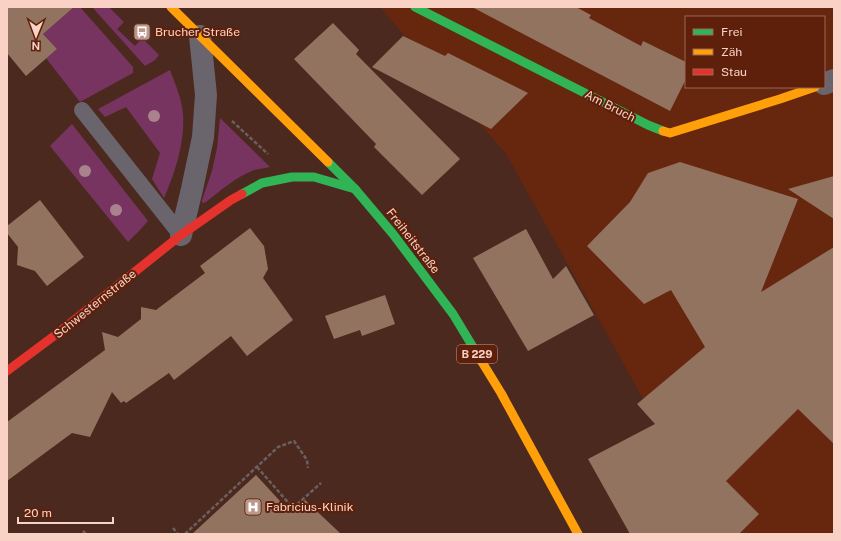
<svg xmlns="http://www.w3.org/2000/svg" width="841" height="541" viewBox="0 0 841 541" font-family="'Public Sans',sans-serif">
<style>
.built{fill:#67260e;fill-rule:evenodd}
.green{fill:#773461}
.building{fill:#927360}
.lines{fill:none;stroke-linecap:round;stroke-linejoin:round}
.path{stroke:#6b6061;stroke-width:2.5;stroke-dasharray:4 2;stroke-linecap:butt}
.lane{stroke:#6a656c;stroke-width:16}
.street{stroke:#6a656c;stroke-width:22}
.fast{stroke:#30b455;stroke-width:9}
.slow{stroke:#ff9f0a;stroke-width:9}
.jam{stroke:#e5322d;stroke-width:9}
.tree{fill:#aa828e}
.labels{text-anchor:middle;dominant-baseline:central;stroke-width:4;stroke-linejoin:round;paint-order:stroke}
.shield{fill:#5e200b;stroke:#ca9d8d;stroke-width:1}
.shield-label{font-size:11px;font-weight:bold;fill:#f9d2c5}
.poi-label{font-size:12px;fill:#f9d2c5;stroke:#5e200b;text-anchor:start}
.street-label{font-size:12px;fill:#f9d2c5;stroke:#5e200b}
</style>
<rect width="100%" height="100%" fill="#4b291e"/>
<path class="built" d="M380 7H834V534H719L506 154ZM686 17H824V87H686Z"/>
<g class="green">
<path d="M74 7H80L133 67V73L80 102 46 58 57 49 43 34Z"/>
<path d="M92 7H109L124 22 117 29 135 46 142 38 159 55 155 60 145 66Z"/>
<path d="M170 70C175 84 182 99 183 114 185 142 175 173 164 198L152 179 160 153 126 107 105 117 98 109Z"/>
<path d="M220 118 270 167C265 168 259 169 254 170 236 177 221 190 206 202L203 203 202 202V200L212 171 217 148Z"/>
<path d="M72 124 148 221 138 232 128 242 50 146Z"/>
</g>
<g class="building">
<path d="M7 7H74L43 34 57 49 26 76 7 53Z"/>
<path d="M472 7H576L591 15 589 18 641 46 643 41 686 62V79L670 111Z"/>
<path d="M333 23 359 50 356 54 460 159 422 195 374 147 376 144 294 59Z"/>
<path d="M403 36 445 56 448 53 528 93 491 129 372 67Z"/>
<path d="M680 162 798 199 761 292 834 247V444L798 409 726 481 759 514 739 534H630L588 459 655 424 637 404 705 347 671 290 644 304 587 246 630 202 648 173Z"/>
<path d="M834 176V219L788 189Z"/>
<path d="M40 200 84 257 47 286 35 271 17 265 18 247 7 233V226Z"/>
<path d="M250 228 264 246 268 269 263 278 293 320 247 356 231 336 174 380 169 373 126 403 124 401 121 403 112 392 90 437 72 433 7 481V422L105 350 102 332 118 337 141 319V307L156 310 205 273 200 266Z"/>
<path d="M526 229 553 279 566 266 594 315 528 351 473 258Z"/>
<path d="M385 295 395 324 362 336 360 330 334 339 325 316Z"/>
<path d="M256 475 291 513 305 500 341 534H192Z"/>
</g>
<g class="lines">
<g class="path">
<path d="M232 121 268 154"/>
<path d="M257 467 293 508 321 483"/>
<path d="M173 528 178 534"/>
<path d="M83 531 86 534"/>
<path d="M185 534 278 447 294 441 307 460 308 468"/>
</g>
<path class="lane" d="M82 110 181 235"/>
<g class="street">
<path d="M824 84 834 80"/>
<path d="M181 235 192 189 203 137 206 95 200 36"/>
</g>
<g class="fast">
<path d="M415 7 648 125 663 131"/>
<path d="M328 162 355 189 393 234 453 314 482 362"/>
<path d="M242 194 262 183 292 177H314L355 189"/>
</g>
<g class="slow">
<path d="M171 7 328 162"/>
<path d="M663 131 670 133 780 99 815 87"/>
<path d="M482 362 501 393 578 534"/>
</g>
<path class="jam" d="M7 371 58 333 181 235 231 200 242 194"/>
</g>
<g class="tree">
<circle cx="154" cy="116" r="6"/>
<circle cx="85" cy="171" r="6"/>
<circle cx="116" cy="210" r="6"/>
</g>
<defs>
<symbol id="bus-square" viewBox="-11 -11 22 22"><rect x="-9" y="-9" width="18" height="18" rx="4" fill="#bc978b" stroke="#5e200b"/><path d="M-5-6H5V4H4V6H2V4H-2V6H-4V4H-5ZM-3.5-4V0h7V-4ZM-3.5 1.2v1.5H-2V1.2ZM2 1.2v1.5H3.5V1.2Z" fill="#fff"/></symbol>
<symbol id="hospital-square" viewBox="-11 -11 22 22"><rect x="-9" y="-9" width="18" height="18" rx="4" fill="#bc978b" stroke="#5e200b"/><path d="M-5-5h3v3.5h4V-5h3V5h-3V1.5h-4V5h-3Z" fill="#fff"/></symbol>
</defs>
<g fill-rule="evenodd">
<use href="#bus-square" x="132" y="22" width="20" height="20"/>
<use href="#hospital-square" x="243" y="497" width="20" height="20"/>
</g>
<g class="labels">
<rect class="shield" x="457" y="345" width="40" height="18" rx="3"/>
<g class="shield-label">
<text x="477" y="354">B 229</text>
</g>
<g class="poi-label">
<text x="155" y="32">Brucher Straße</text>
<text x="266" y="507">Fabricius-Klinik</text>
</g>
<g class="street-label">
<text transform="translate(610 106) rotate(27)">Am Bruch</text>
<text transform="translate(413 241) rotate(52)">Freiheitstraße</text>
<text transform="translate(95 304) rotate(-39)">Schwesternstraße</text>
</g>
</g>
<rect width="841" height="541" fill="none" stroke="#f9d2c5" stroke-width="16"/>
<rect x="685" y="16" width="140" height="72" fill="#5e200b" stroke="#9c6755"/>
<rect x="693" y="29" width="20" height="6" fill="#30b455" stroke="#9c6755"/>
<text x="721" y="36" font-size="12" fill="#f9d2c5">Frei</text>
<rect x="693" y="49" width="20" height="6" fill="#ff9f0a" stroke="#9c6755"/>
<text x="721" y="56" font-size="12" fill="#f9d2c5">Zäh</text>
<rect x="693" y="69" width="20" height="6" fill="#e5322d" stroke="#9c6755"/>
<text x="721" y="76" font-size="12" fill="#f9d2c5">Stau</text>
<g transform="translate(36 36) rotate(181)" stroke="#5e200b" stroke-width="3" paint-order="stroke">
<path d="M0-3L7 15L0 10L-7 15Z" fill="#f9d2c5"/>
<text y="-6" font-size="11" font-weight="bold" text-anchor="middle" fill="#f9d2c5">N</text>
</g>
<path d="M18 517v6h95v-6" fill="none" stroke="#f9d2c5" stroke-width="2"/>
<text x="24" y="517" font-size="12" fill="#f9d2c5" stroke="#5e200b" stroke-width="3" paint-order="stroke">20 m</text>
</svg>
